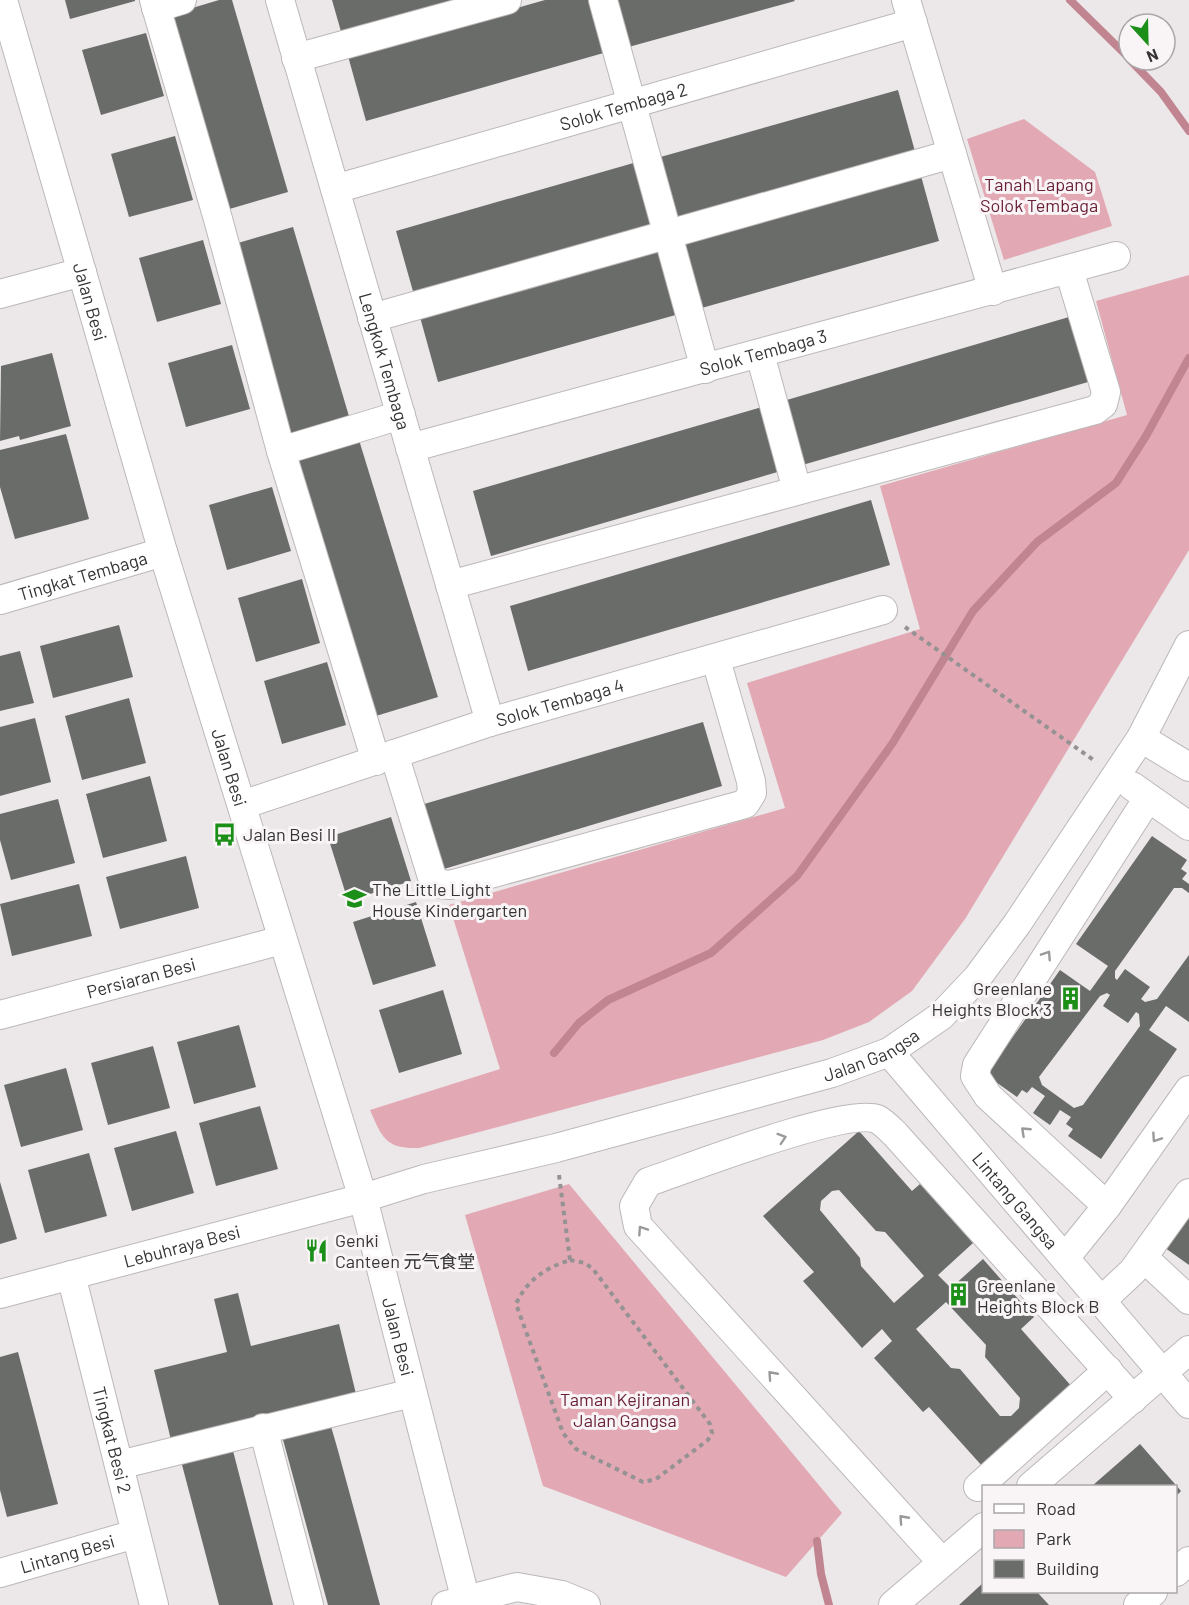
<svg xmlns="http://www.w3.org/2000/svg" width="1189" height="1605" viewBox="0 0 1189 1605" font-family="Barlow,'Noto Sans SC',sans-serif">
<style>
.green{fill:#e2a8b4}
.lines{fill:none;stroke-linecap:round;stroke-linejoin:round}
.stream{stroke:#c18491;stroke-width:8}
.building{fill:#6a6c6a;fill-rule:evenodd}
.minor-casing{stroke:#bcb8b8;stroke-width:30}
.path{stroke:#959293;stroke-width:4;stroke-dasharray:4.5 4.5;stroke-linecap:butt}
.minor{stroke:#fff;stroke-width:28}
.oneway{stroke:#9a9a9a}
.labels{text-anchor:middle;dominant-baseline:central;stroke-width:6;stroke-linejoin:round;paint-order:stroke}
.street-label{font-size:18px;fill:#353434;stroke:#f9f4f5}
.park-label{font-size:18px;fill:#691f36;stroke:#f9f4f5}
.poi-label{font-size:18px;fill:#353434;stroke:#f9f4f5;text-anchor:start}
</style>
<rect width="100%" height="100%" fill="#ece7e8"/>
<g class="green">
<path d="M1024 119 1095 172 1112 226 1004 260 967 139Z"/>
<path d="M1189 275V550L965 919 912 991 869 1022 823 1040 419 1148C386 1149 382 1138 370 1110L500 1069 449 905 785 808 747 683 920 629 880 486 1127 415 1096 301Z"/>
<path d="M569 1184 842 1513 786 1577 543 1486 465 1215Z"/>
</g>
<g class="lines">
<g class="stream">
<path d="M1070 0 1129 58"/>
<path d="M1130 60 1161 92 1189 131"/>
<path d="M554 1053 579 1023 608 1000 711 953 797 876 892 744 973 611 1037 542 1116 483 1146 436 1189 358"/>
<path d="M817 1541 821 1574 829 1605"/>
</g>
</g>
<g class="building">
<path d="M65 0H135V1L70 19Z"/>
<path d="M219 0H232L288 192 226 210 169 15Z"/>
<path d="M332 0H465L342 35Z"/>
<path d="M545 0H593L607 52 366 121 348 56Z"/>
<path d="M612 0H794L795 1 625 48Z"/>
<path d="M146 33 164 96 101 115 82 50Z"/>
<path d="M898 90 916 155 675 223 657 158Z"/>
<path d="M175 136 193 200 129 217 111 154Z"/>
<path d="M637 162 655 227 414 295 396 231Z"/>
<path d="M921 176 939 241 698 309 679 244Z"/>
<path d="M293 227 351 423 288 441 231 245Z"/>
<path d="M203 240 221 304 157 322 139 258Z"/>
<path d="M661 250 679 314 438 382 420 317Z"/>
<path d="M1069 317 1088 382 799 466 780 402Z"/>
<path d="M232 345 250 409 186 427 168 363Z"/>
<path d="M52 353 71 426 20 440 19 436 0 441 1 366Z"/>
<path d="M762 407 781 471 491 556 473 491Z"/>
<path d="M66 434 89 519 15 539 0 487V450Z"/>
<path d="M359 440 438 697 376 716 297 460Z"/>
<path d="M272 487 291 551 227 570 209 505Z"/>
<path d="M871 500 890 565 528 671 510 606Z"/>
<path d="M302 579 320 643 256 662 238 598Z"/>
<path d="M119 625 133 677 53 698 40 646Z"/>
<path d="M20 651 34 703 0 711V656Z"/>
<path d="M327 662 346 725 282 744 264 681Z"/>
<path d="M129 698 146 763 82 780 65 716Z"/>
<path d="M35 718 51 782 0 796V727Z"/>
<path d="M703 722 722 786 434 872 414 807Z"/>
<path d="M150 776 167 841 103 858 86 794Z"/>
<path d="M58 799 75 863 11 880 0 840V814Z"/>
<path d="M391 817 411 881 348 901 328 837Z"/>
<path d="M1152 836 1187 860 1181 869 1187 873 1182 879 1189 884V893L1182 888H1174L1115 971V978L1117 980 1125 969 1150 987 1141 999 1145 1002 1157 999 1189 955V1022L1166 1006 1149 1030 1177 1049 1101 1159 1068 1136 1073 1129 1066 1124 1071 1117 1060 1110 1050 1125 1033 1113 1045 1096 1032 1087 1027 1093 1022 1090 1017 1097 986 1075 1060 970 1090 991 1108 966 1076 944ZM1107 993 1110 995 1103 1006 1128 1023 1136 1012 1139 1014 1140 1026 1083 1105 1074 1108 1042 1085 1039 1077 1100 996Z"/>
<path d="M186 856 199 908 120 929 106 877Z"/>
<path d="M79 884 92 936 12 956 0 904Z"/>
<path d="M416 902 436 966 373 985 353 922Z"/>
<path d="M443 990 462 1054 399 1073 379 1010Z"/>
<path d="M239 1025 256 1087 194 1104 177 1042Z"/>
<path d="M153 1046 170 1108 108 1125 91 1063Z"/>
<path d="M66 1068 83 1130 21 1147 4 1085Z"/>
<path d="M260 1106 278 1169 216 1186 199 1123Z"/>
<path d="M176 1131 194 1193 132 1211 114 1148Z"/>
<path d="M859 1131 912 1191 920 1184 973 1243 938 1275 951 1288 983 1259 1034 1317 1021 1329 1073 1388 983 1467 929 1407 923 1412 874 1358 892 1341 882 1329 862 1348 803 1281 814 1272 763 1216ZM839 1190 876 1231 885 1232 924 1276 894 1303 861 1266 860 1258 820 1210 821 1201 832 1191ZM946 1302 986 1345 985 1357 1020 1398 1019 1408 1011 1416H1000L960 1369 951 1368 916 1329Z"/>
<path d="M89 1153 107 1216 45 1233 28 1170Z"/>
<path d="M0 1182 17 1239 0 1244Z"/>
<path d="M1189 1205V1265L1161 1245Z"/>
<path d="M238 1293 251 1346 339 1324 356 1394 171 1440 154 1370 227 1352 214 1299Z"/>
<path d="M18 1352 58 1504 7 1517 0 1490V1357Z"/>
<path d="M330 1423 337 1447 380 1605H328L282 1436Z"/>
<path d="M1140 1444 1181 1491 1176 1496V1486H1092Z"/>
<path d="M232 1447 273 1605H219L181 1461Z"/>
<path d="M984 1582V1592H1037L1049 1605H959Z"/>
</g>
<g class="lines">
<defs>
<g id="minor">
<path id="s1" d="M3 0 163 552 363 1198 467 1605"/>
<path d="M154 0 218 219 281 451 376 761"/>
<path id="s2" d="M280 0 490 722"/>
<path d="M603 0 705 369"/>
<path d="M906 0 993 291"/>
<path d="M156 8 182 0"/>
<path d="M296 58 507 0"/>
<path id="s3" d="M335 189 913 23"/>
<path d="M0 294 82 272"/>
<path d="M372 318 952 154"/>
<path d="M760 354 797 490"/>
<path id="s4" d="M410 448 1116 256"/>
<path d="M281 451 401 415"/>
<path d="M450 585 1095 410 1103 404 1106 392 1069 270"/>
<path id="s5" d="M0 600 163 552"/>
<path d="M1141 738 1189 767"/>
<path d="M394 754 432 877 439 884 450 885 745 804 752 793 751 781 716 660"/>
<path d="M1132 786 1189 826"/>
<path d="M1148 798 977 1065 975 1076 988 1096 1107 1206 1189 1090"/>
<path id="s6" d="M242 805 490 722 883 610"/>
<path id="s7" d="M0 1015 282 940"/>
<path id="s8" d="M889 1052 1189 1404"/>
<path d="M1065 1258 1107 1206"/>
<path d="M1144 1258 1189 1300"/>
<path id="s9" d="M71 1275 154 1605"/>
<path id="s10" d="M0 1294 363 1198 424 1179 556 1148 832 1073 889 1052 941 1016 977 978 1017 924 1141 738 1189 645"/>
<path d="M1101 1301 1133 1271 1189 1193"/>
<path d="M263 1428 309 1605"/>
<path d="M119 1465 412 1393"/>
<path d="M1031 1486 1189 1350"/>
<path d="M978 1487 1108 1370"/>
<path d="M942 1562 638 1226 634 1206 648 1182C687 1169 845 1107 877 1119 883 1122 890 1129 895 1134L1133 1399"/>
<path d="M1176 1572 1189 1561"/>
<path id="s11" d="M0 1573 135 1534"/>
<path d="M446 1605 517 1587 562 1595 586 1605"/>
<path d="M893 1605 984 1527"/>
<path d="M1138 1605 1153 1592"/>
</g>
</defs>
<use href="#minor" class="minor-casing"/>
<g class="path">
<path d="M905 627 1095 761"/>
<path d="M559 1175 570 1260"/>
<path d="M570 1260 585 1263 593 1269 710 1424 712 1433 708 1440 656 1479 643 1482 576 1449 563 1433 516 1304C527 1280 545 1268 570 1260Z"/>
</g>
<use href="#minor" class="minor"/>
</g>
<defs><path id="oneway-chevron" d="M-2-3.5L2.5 0L-2 3.5" fill="none" stroke-width="1.6" stroke-linecap="round" stroke-linejoin="round" transform="scale(1.5)"/></defs>
<g class="oneway">
<use href="#oneway-chevron" transform="translate(1047 955) rotate(-57)"/>
<use href="#oneway-chevron" transform="translate(1025 1131) rotate(-137)"/>
<use href="#oneway-chevron" transform="translate(782 1138) rotate(-18)"/>
<use href="#oneway-chevron" transform="translate(1156 1138) rotate(124)"/>
<use href="#oneway-chevron" transform="translate(642 1230) rotate(-124)"/>
<use href="#oneway-chevron" transform="translate(772 1375) rotate(-132)"/>
<use href="#oneway-chevron" transform="translate(903 1519) rotate(-132)"/>
</g>
<defs>
<symbol id="bus-bare" viewBox="-9 -9 18 18"><path d="M-5-6H5V4H4V6H2V4H-2V6H-4V4H-5ZM-3.5-4V0h7V-4ZM-3.5 1.2v1.5H-2V1.2ZM2 1.2v1.5H3.5V1.2Z" fill="#1c8f19" stroke="#f9f4f5" stroke-width="2.5" paint-order="stroke"/></symbol>
<symbol id="school-bare" viewBox="-9 -9 18 18"><path d="M0-5L7-2L0 1L-7-2ZM-4 1L0 2.5L4 1V4Q0 6-4 4Z" fill="#1c8f19" stroke="#f9f4f5" stroke-width="2.5" paint-order="stroke"/></symbol>
<symbol id="building-bare" viewBox="-9 -9 18 18"><path d="M-4-6H4V6H1V3H-1V6H-4ZM-2.5-4.3h1.7v1.8h-1.7ZM.8-4.3h1.7v1.8H.8ZM-2.5-1h1.7V.8h-1.7ZM.8-1h1.7V.8H.8Z" fill="#1c8f19" stroke="#f9f4f5" stroke-width="2.5" paint-order="stroke"/></symbol>
<symbol id="restaurant-bare" viewBox="-9 -9 18 18"><path d="M-5-6h1v4h1v-4h1v4h1v-4h1v5L-1.5 .5V6h-2V.5L-5-1ZM5-6V6H3V1.5H1.5Q1.5-4 5-6Z" fill="#1c8f19" stroke="#f9f4f5" stroke-width="2.5" paint-order="stroke"/></symbol>
</defs>
<g fill-rule="evenodd">
<use href="#bus-bare" x="208" y="818" width="33" height="33"/>
<use href="#school-bare" x="338" y="882" width="33" height="33"/>
<use href="#building-bare" x="1054" y="982" width="33" height="33"/>
<use href="#restaurant-bare" x="300" y="1234" width="33" height="33"/>
<use href="#building-bare" x="942" y="1278" width="33" height="33"/>
</g>
<g class="labels">
<g class="street-label">
<text stroke="none"><textPath href="#s3" startOffset="300">Solok Tembaga 2</textPath></text>
<text stroke="none"><textPath href="#s1" startOffset="314">Jalan Besi</textPath></text>
<text stroke="none"><textPath href="#s4" startOffset="366">Solok Tembaga 3</textPath></text>
<text stroke="none"><textPath href="#s2" startOffset="376">Lengkok Tembaga</textPath></text>
<text stroke="none"><textPath href="#s5" startOffset="86">Tingkat Tembaga</textPath></text>
<text stroke="none"><textPath href="#s6" startOffset="334">Solok Tembaga 4</textPath></text>
<text stroke="none"><textPath href="#s1" startOffset="800">Jalan Besi</textPath></text>
<text stroke="none"><textPath href="#s7" startOffset="146">Persiaran Besi</textPath></text>
<text stroke="none"><textPath href="#s10" startOffset="904">Jalan Gangsa</textPath></text>
<text stroke="none"><textPath href="#s8" startOffset="195">Lintang Gangsa</textPath></text>
<text stroke="none"><textPath href="#s10" startOffset="188">Lebuhraya Besi</textPath></text>
<text stroke="none"><textPath href="#s1" startOffset="1394">Jalan Besi</textPath></text>
<text stroke="none"><textPath href="#s9" startOffset="170">Tingkat Besi 2</textPath></text>
<text stroke="none"><textPath href="#s11" startOffset="70">Lintang Besi</textPath></text>
</g>
<g class="park-label">
<text x="1039" y="184">Tanah Lapang<tspan x="1039" dy="21">Solok Tembaga</tspan></text>
<text x="625" y="1399">Taman Kejiranan<tspan x="625" dy="21">Jalan Gangsa</tspan></text>
</g>
<g class="poi-label">
<text x="243" y="834">Jalan Besi II</text>
<text x="372" y="889">The Little Light<tspan x="372" dy="21">House Kindergarten</tspan></text>
<text x="1052" y="988" text-anchor="end">Greenlane<tspan x="1052" dy="21">Heights Block 3</tspan></text>
<text x="335" y="1240">Genki<tspan x="335" dy="21">Canteen 元气食堂</tspan></text>
<text x="977" y="1285">Greenlane<tspan x="977" dy="21">Heights Block B</tspan></text>
</g>
</g>
<rect x="982" y="1485" width="195" height="108" fill="#f9f4f5" stroke="#aba7a8" stroke-width="1.5"/>
<rect x="994" y="1504" width="30" height="9" fill="#ffffff" stroke="#aba7a8" stroke-width="1.5"/>
<text x="1036" y="1515" font-size="18" fill="#353434">Road</text>
<rect x="994" y="1530" width="30" height="18" fill="#e2a8b4" stroke="#aba7a8" stroke-width="1.5"/>
<text x="1036" y="1545" font-size="18" fill="#353434">Park</text>
<rect x="994" y="1560" width="30" height="18" fill="#6a6c6a" stroke="#aba7a8" stroke-width="1.5"/>
<text x="1036" y="1575" font-size="18" fill="#353434">Building</text>
<g transform="translate(1147 42) rotate(158)"><circle r="28" fill="#f9f4f5" stroke="#aba7a8" stroke-width="1.5"/>
<path d="M0-4.5L10 22L0 15L-10 22Z" fill="#1c8f19"/>
<text y="-9" font-size="16" font-weight="bold" text-anchor="middle" fill="#353434">N</text>
</g>
</svg>
